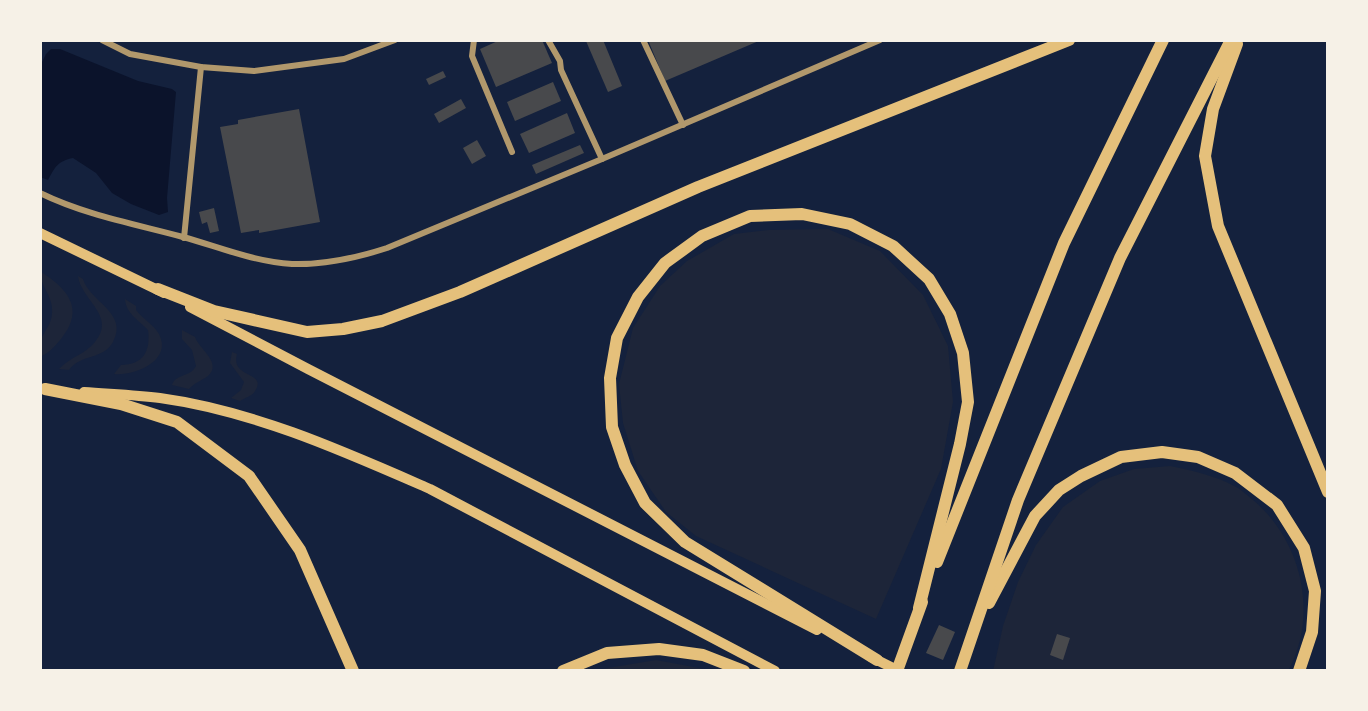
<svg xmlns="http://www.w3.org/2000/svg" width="1368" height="711" viewBox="0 0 1368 711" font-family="'Zilla Slab',serif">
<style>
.green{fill:#1d2539}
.water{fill:#0b132b}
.building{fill:#48494c}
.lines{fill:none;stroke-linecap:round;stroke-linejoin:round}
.minor{stroke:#b1986c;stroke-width:6}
.primary{stroke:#e5c07b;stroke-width:10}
.motorway{stroke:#e5c07b;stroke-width:12}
</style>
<rect width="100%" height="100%" fill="#14213d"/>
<g class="green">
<path d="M828 229 880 251 923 295 948 346 953 402 941 469 876 619 696 536 666 512 638 471 623 423 619 384 633 328 660 286 687 261 734 234 769 230Z"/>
<path d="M40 271C67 289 86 308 61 339 55 346 49 353 40 357 40 352 39 344 41 340 44 331 51 325 52 314 54 296 40 287 40 271Z"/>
<path d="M78 276 83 279C90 302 129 313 113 342 103 360 80 354 69 370L59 369C70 357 86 354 95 342 117 316 81 300 78 276Z"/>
<path d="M125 299 136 306V310C143 319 153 324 159 334 173 361 134 376 114 374L121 365C143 365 151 351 148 330 139 320 126 314 125 299Z"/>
<path d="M182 330 195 337C198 348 223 363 208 376 201 381 194 383 189 389L172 385C176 373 190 378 196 366L192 350 182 339Z"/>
<path d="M232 352 237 354C230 379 268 371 255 391 253 396 244 398 240 401L231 398 241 390 244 382 230 363Z"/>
<path d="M1170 466C1194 471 1214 475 1236 487 1242 490 1248 496 1253 500 1302 541 1319 615 1288 671H993L1003 626 1018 582 1036 545 1063 507 1100 481 1134 469Z"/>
<path d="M656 660 715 671H597L602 669Z"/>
</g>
<path class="water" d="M51 49H60L138 81 172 89 176 92 167 198 168 212 159 215 131 204 112 193 96 173 73 158C58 161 55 167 48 180L40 177V66L46 54Z"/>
<g class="building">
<path d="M500 40H542L552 63 496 87 480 49Z"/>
<path d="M588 40H603L622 86 608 92 586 41Z"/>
<path d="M648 40H761L665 81Z"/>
<path d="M443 71 446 77 429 85 426 79Z"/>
<path d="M553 82 561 101 515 121 507 102Z"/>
<path d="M461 99 466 108 439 123 434 114Z"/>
<path d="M299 109 320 222 259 233V230L241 233 220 127 238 124V120Z"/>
<path d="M567 113 575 133 529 153 520 134Z"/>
<path d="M477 140 486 156 472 164 463 148Z"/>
<path d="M580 145 584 153 536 174 532 165Z"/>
<path d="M214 208 219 231 210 233 207 222 202 224 199 212Z"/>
<path d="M939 625 955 632 943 660 926 653Z"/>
<path d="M1057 634 1070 638 1063 660 1050 655Z"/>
</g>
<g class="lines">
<g class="minor">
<path d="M102 40 130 54 201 67 254 71 344 59 395 40"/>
<path d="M474 40 472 56 512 152"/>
<path d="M548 40 560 61 561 70 602 159"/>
<path d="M643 40 683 125"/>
<path d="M40 193C85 215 135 224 183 237 219 247 255 262 292 264 325 265 356 258 387 248L602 159 880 40"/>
<path d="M184 238 201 67"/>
</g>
<g class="primary">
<path d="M40 233 164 293"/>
<path d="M190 307 308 369 817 630"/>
<path d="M84 392C109 394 135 395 160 398 254 411 343 451 430 489L775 671"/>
<path d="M871 657 899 671"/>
</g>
<g class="motorway">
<path d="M1237 44 1213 109 1205 156 1218 226 1328 492"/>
<path d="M158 289 214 311 307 332 343 329 382 321 460 292 698 187 1069 40"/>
<path d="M45 389 121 404 177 422 249 476 300 550 353 671"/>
<path d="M937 562 1064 243 1163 40"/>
<path d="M989 603 1035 516 1059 490 1081 476 1121 457 1162 452 1198 457 1235 473 1277 505 1304 548 1315 591 1312 632 1299 671"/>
<path d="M877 660 685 542 645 503 625 465 612 427 610 378 617 338 638 297 665 263 702 236 750 216 802 214 850 224 893 246 929 279 950 314 963 353 968 402 960 444 919 608"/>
<path d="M563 671 607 653 659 649 703 655 744 671"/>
<path d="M897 671 922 602"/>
<path d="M960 671 1018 500 1120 258 1231 40"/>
</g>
</g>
<rect width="1368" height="711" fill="none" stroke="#f6f1e7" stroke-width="84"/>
</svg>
